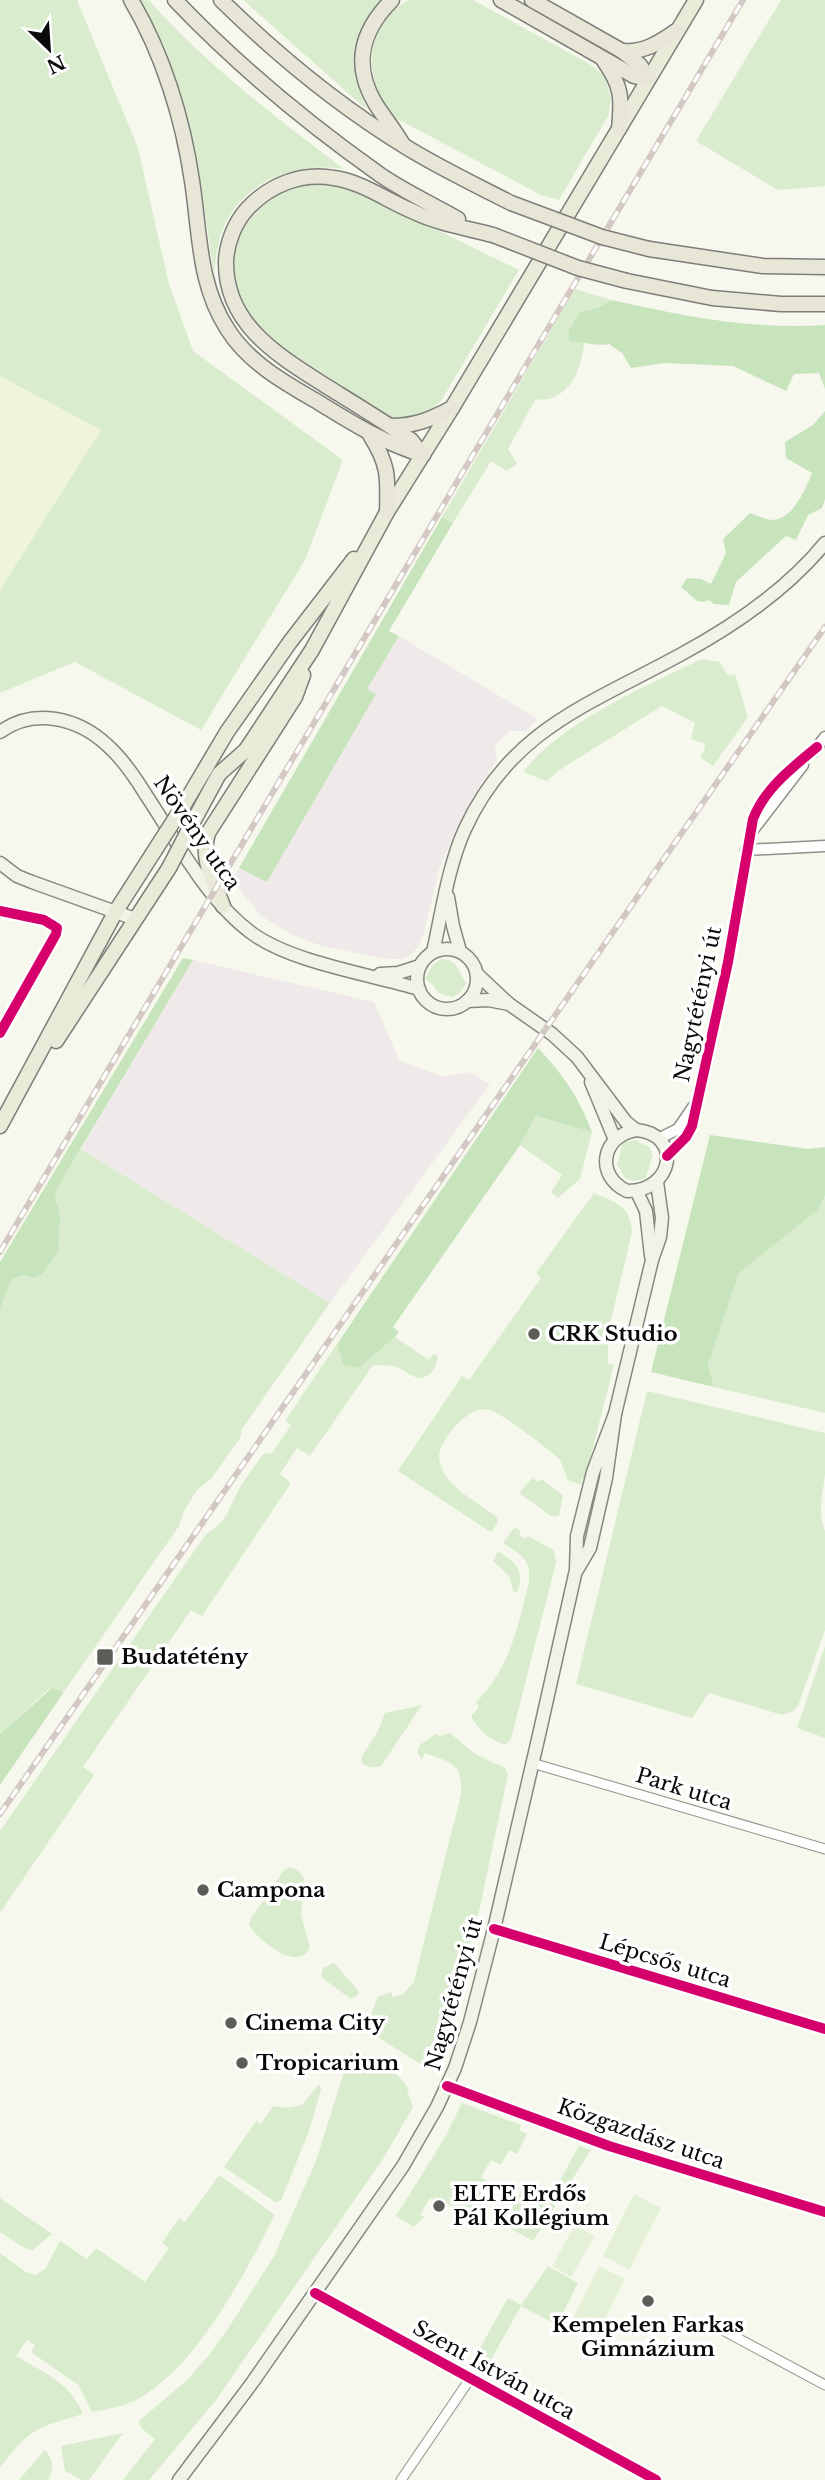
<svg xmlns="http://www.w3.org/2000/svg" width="825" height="2480" viewBox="0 0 825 2480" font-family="'Libre Baskerville',serif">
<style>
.industrial{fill:#efeae9}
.farmland{fill:#eff4da}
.green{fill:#d9edce}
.forest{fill:#c7e4bd}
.pitch{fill:#e4f1d8}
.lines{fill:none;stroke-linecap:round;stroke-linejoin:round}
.minor-casing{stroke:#90918c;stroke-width:11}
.tertiary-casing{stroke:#90918c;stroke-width:13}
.secondary-casing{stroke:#878782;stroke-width:15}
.primary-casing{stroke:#7d7e79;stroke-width:17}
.trunk-casing{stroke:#7d7e79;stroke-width:17}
.minor{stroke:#fefefc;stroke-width:9}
.tertiary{stroke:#fefefc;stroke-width:10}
.secondary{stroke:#f1f3e7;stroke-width:12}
.primary{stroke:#e9ead8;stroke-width:14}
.trunk{stroke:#e8e6d6;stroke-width:14}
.rail-casing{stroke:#d3c8c3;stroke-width:6}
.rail{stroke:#fff;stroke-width:3.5;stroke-dasharray:10;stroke-linecap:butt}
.primary-bridge-casing{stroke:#7d7e79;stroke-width:17;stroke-linecap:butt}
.trunk-bridge-casing{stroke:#7d7e79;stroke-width:17;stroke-linecap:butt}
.primary-bridge{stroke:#e9ead8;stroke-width:14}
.trunk-bridge{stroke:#e8e6d6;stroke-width:14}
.cycleway-casing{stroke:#fff;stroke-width:15}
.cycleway{stroke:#d6006c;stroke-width:10}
.poi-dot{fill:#5c5d59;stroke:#fff;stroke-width:2.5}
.labels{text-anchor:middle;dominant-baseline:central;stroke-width:7;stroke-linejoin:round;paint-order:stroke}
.street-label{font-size:21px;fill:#090909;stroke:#fff}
.poi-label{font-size:21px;font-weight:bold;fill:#090909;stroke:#fff;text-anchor:start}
</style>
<rect width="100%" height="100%" fill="#f7f8ed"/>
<g class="industrial">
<path d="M399 636 538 719 526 731H510L495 745 497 760 472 798 440 866 423 936 418 947 410 956 401 959H386L322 946 294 936 261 916 232 880 239 868 267 881 375 694 366 690Z"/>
<path d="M193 960 374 1002 399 1060 443 1077 469 1072 490 1084 330 1303 81 1149Z"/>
</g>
<path class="farmland" d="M0 376 102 430 0 590Z"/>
<g class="green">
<path d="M0 0H77L138 148 169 284 193 351 343 460 305 560 201 730 75 662 0 693V590L101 430 0 376Z"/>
<path d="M139 0H149C206 65 276 117 344 169 294 162 242 181 222 231 217 244 216 260 214 274L198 166 185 115Z"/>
<path d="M243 0H383C367 13 350 48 354 68 357 82 363 97 367 110Z"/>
<path d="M408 0H473L588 63 605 76 611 99 608 116 559 200 541 195 401 121 389 117C366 73 360 29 408 0Z"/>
<path d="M781 0H825V186L778 190 696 141Z"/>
<path d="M338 184 362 193 519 270 441 401C423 418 415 422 390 417L276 343 255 324 241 301 234 277V245L247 222 268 200 296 185Z"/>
<path d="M575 289 612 300 598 308 581 311 569 341H584C583 362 575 389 552 398 548 400 540 399 535 400L508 449 517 464 507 471 491 461 453 523 442 517Z"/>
<path d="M702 659 720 662 728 676 735 674 748 717 713 766 700 757 705 749V744L691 739 695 723 662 706 558 771 547 781 523 772C560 723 647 685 702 659Z"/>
<path d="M441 959C459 959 457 972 467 983L459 994 452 997 438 993 434 986 425 979 432 966Z"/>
<path d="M536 1116 592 1132 580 1179 558 1198 551 1192 562 1175 520 1145Z"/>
<path d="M635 1140 649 1147 653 1155 645 1179 633 1181 625 1178 617 1164 623 1142Z"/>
<path d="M81 1149 330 1303 242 1429 240 1438 211 1479 198 1489 185 1509 179 1526 64 1692 52 1688 49 1689 0 1734V1309L12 1279 22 1275 35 1278 42 1274 58 1252V1205L55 1196 59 1185Z"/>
<path d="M594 1193C617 1204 630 1204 632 1232L608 1333V1364L614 1365 585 1479 582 1478 581 1485 568 1480 560 1460 555 1455C542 1445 502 1413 489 1410 468 1404 440 1440 439 1457 439 1463 442 1468 444 1473 454 1491 480 1504 497 1517L498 1522 493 1530 489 1531 398 1471 462 1376 469 1380 541 1278 536 1273Z"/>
<path d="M825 1195V1413L714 1387 708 1365 739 1273 818 1210Z"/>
<path d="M395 1337 429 1360 434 1354 438 1357C436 1370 426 1384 411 1375 405 1372 402 1368 396 1367 389 1365 380 1365 373 1365L310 1456 297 1448 280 1474 291 1483 202 1616 191 1610 83 1767 94 1775 0 1913V1831L206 1534C228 1520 227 1512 238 1491 245 1478 255 1466 263 1454L272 1453 291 1425 285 1421 337 1344 343 1365 359 1368Z"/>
<path d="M647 1391 825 1433C825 1447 825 1461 825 1474 823 1494 817 1511 825 1531V1630L798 1706 794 1711 782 1715 709 1693 692 1718 576 1684Z"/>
<path d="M535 1475 533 1478 538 1482 541 1479 563 1495 559 1516H551L519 1493Z"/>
<path d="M516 1528 521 1531 519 1535 525 1539 528 1536 554 1550 556 1562 511 1739 505 1745C490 1739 477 1730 471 1716L479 1707 476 1702C505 1674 515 1639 524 1601 527 1590 532 1576 527 1564 523 1554 511 1549 503 1543L513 1529Z"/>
<path d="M498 1551C516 1562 526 1572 517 1593L513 1591 509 1576 493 1561Z"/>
<path d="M825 1646V1738L797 1728Z"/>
<path d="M422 1705 381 1766C373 1768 367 1768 361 1762L362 1756 378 1731 385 1713Z"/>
<path d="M437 1733 439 1736 450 1733 475 1754 505 1768 508 1774 480 1907 456 1993H453L442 2024 444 2029C439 2042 436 2060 422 2065L373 2034 369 2029 372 2020 369 2018 378 1997 391 1992 393 1997 403 1994 414 1982 461 1795C463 1763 452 1763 425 1753L422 1760 417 1752 420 1745Z"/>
<path d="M290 1867 299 1871 304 1878 301 1915 310 1947C299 1974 258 1940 249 1925L251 1918 284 1870Z"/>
<path d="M334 1963 358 1990 359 1994 351 1999 321 1977 323 1968Z"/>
<path d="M358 2051C375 2061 399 2072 409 2089L407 2091 413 2107 385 2156 216 2400 149 2480H123L155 2439 141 2428 139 2421 186 2381 209 2355 231 2324 274 2256 316 2161 349 2056 351 2053Z"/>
<path d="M318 2085H320L321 2090 309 2131 281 2201 275 2202 224 2167 256 2121 261 2124 273 2106 286 2108 302 2105Z"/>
<path d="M462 2103 521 2125 519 2130 527 2134 517 2154 509 2150 501 2165 491 2160 481 2177 498 2187 478 2223 469 2218 470 2216 435 2197 434 2199 430 2198 420 2215 424 2217 414 2227 396 2216 444 2139Z"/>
<path d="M579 2146 591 2150 533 2241 504 2225 503 2227 493 2222 499 2212 507 2216 527 2180 553 2193Z"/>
<path d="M219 2175 275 2215C245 2273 200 2361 143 2396 127 2406 109 2409 92 2412L78 2385 31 2352 35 2345 27 2340 16 2356C44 2373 70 2382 83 2414 36 2428 29 2429 0 2468V2253L26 2272 35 2275 45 2269 60 2241 87 2259 96 2248 145 2282 169 2248 162 2243 179 2218 185 2222Z"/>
<path d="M0 2198 52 2234 33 2250 26 2249 0 2232Z"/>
<path d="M548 2266 578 2283 557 2325 521 2306 484 2372 471 2364 508 2298 521 2305Z"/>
<path d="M123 2433 89 2480H82L65 2471 61 2446Z"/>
<path d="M45 2450C53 2458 55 2470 48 2480H19Z"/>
</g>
<g class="forest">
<path d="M612 300C683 316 752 330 825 325V389L819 373 794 374 786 391 733 366 665 363 631 368 622 353 609 344C595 347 583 341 569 341V330L581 311 598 308Z"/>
<path d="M825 411V499L822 508 808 515 796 540 786 536 736 582 729 605 714 604 709 600 704 602 697 601 681 587 687 578 701 579 711 584 726 553 723 539 750 513C756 515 766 520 772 520 793 520 806 488 812 473L786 458 785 442 813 425Z"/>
<path d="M442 517 453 523 389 631 399 636 367 689 376 694 267 882 239 868Z"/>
<path d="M183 958 193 960 59 1185 55 1196 60 1214 58 1252 42 1274 35 1278 22 1275 12 1279 0 1309V1262Z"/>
<path d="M538 1048C563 1074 579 1098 592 1132L536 1116 520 1145 393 1327 399 1332 395 1337 359 1368 343 1365 337 1344Z"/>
<path d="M710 1135 808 1149 825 1147V1195L818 1210 739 1273 708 1365 714 1387 651 1372Z"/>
<path d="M52 1688 64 1692 0 1785V1734Z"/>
</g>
<g class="pitch">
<path d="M634 2194 661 2208 629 2270 603 2256Z"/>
<path d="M575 2225 595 2236 571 2277 552 2266Z"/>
<path d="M599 2266 625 2279 598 2333 572 2320Z"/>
</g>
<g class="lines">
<defs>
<g id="minor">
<path d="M0 911 44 920 57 928 56 934 0 1033"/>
<path d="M532 1763 825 1849"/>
<path d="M494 1929 825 2029"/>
<path d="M447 2086 609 2146 825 2212"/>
<path d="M315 2293 656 2480"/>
<path d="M715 2326 825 2385"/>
<path d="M401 2480 470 2379"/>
</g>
<g id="tertiary">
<path d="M813 752 825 737"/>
<path d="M753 830 803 765"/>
<path d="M746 850 825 846"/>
<path d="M660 1138 678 1129 693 1107"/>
<path d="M667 1156 686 1137 692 1126 728 962 753 819C765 788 792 768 817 747"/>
</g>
<g id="secondary">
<path d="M0 732C34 707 78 718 107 745 123 759 135 777 146 795 176 840 208 902 253 934 294 963 369 974 419 989"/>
<path d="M0 863 17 876 32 882 135 919"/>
<path d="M448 897 453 926 460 951"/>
<circle cx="447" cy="979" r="30"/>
<path d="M433 952C442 912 448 866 465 829 510 730 590 704 678 656 732 627 786 591 825 543"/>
<path d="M380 974 398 973 420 966"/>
<path d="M477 974 509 1004 552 1034 577 1057 626 1122 636 1130"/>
<path d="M467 1001 488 1000 509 1004"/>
<path d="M591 1082 615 1140"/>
<path d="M636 1130C684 1134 673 1192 627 1191 595 1176 601 1136 636 1130Z"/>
<path d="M637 1192 646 1211 651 1256"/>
<path d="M577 1570 590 1548 606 1478 615 1414 652 1260 660 1237 662 1218 657 1182"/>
<path d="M179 2480 252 2383 403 2166 437 2107 455 2068 470 2022 494 1929 539 1735 576 1570 577 1536 593 1472 615 1414"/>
</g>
<g id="primary">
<path d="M182 808 227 732 290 642 354 559"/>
<path d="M193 822 219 774 246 750 312 650 387 512 452 408 696 0"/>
<path d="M223 906C214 881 200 859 208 833L295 697 303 675"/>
<path d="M56 1041 169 868"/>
<path d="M0 1126 116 911 155 850"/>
</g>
<g id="trunk">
<path d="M131 0C163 54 183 119 192 181 200 232 198 285 228 330 249 363 285 383 318 402 352 423 384 443 423 455"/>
<path d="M175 0C236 64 307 123 379 174 403 191 432 204 458 219"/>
<path d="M221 0C277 55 339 106 406 147 440 168 476 185 511 203"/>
<path d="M392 0C362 30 352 64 375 103 383 116 394 129 402 143"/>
<path d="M501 0 634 76 648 79"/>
<path d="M532 0 622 51 640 65 648 79"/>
<path d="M622 51C643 53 659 43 676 31"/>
<path d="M604 61C622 86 622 98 619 129"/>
<path d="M649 249 763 266 825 267"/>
<path d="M627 281 712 298 781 304H825"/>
<path d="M391 426C415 426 432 419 452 408"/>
<path d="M370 435C389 465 388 477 387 512"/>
<path d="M423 455 411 440C383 421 355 404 326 386 279 356 225 325 226 261 227 242 235 222 248 208 270 185 301 172 334 178 362 182 386 200 412 211 436 223 466 228 493 235"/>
</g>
</defs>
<use href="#minor" class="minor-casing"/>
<use href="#tertiary" class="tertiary-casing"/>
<use href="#secondary" class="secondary-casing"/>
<use href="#primary" class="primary-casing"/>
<use href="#trunk" class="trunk-casing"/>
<use href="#minor" class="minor"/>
<use href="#tertiary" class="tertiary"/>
<use href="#secondary" class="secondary"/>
<use href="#primary" class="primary"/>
<use href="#trunk" class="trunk"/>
<defs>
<g id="rail">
<path d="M0 1252 743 0"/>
<path d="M0 1814 825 627"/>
</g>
</defs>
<use href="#rail" class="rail-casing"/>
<use href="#rail" class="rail"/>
<defs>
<g id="primary-bridge">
<path d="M155 850 182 808"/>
<path d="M169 868 193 822"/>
</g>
<g id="trunk-bridge">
<path d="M511 203 602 237 649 249"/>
<path d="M493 235 578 268 627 281"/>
</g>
</defs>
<use href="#primary-bridge" class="primary-bridge-casing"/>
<use href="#trunk-bridge" class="trunk-bridge-casing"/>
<use href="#primary-bridge" class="primary-bridge"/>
<use href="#trunk-bridge" class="trunk-bridge"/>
<defs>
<g id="cycleway">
<path d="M0 911 44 920 57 928 56 934 0 1033"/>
<path d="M667 1156 686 1137 692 1126 728 962 753 819C765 788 792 768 817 747"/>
<path d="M494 1929 825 2029"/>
<path d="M447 2086 609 2146 825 2212"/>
<path d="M315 2293 656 2480"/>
</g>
</defs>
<use href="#cycleway" class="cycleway-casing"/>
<use href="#cycleway" class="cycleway"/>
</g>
<g class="poi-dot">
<circle cx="534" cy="1334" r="7"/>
<rect x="96" y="1648" width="18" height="18" rx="3.5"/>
<circle cx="203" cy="1890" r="7"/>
<circle cx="231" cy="2023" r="7"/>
<circle cx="242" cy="2063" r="7"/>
<circle cx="439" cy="2206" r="7"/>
<circle cx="648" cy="2301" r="7"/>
</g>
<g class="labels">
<g class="street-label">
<text transform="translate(197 833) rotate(55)">Növény utca</text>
<text transform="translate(698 1004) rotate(-78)">Nagytétényi út</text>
<text transform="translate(684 1789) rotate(17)">Park utca</text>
<text transform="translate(665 1961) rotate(17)">Lépcsős utca</text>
<text transform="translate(454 1994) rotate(-74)">Nagytétényi út</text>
<text transform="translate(641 2134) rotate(19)">Közgazdász utca</text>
<text transform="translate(494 2370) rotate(29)">Szent István utca</text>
</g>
<g class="poi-label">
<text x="548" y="1334">CRK Studio</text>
<text x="121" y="1657">Budatétény</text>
<text x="217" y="1890">Campona</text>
<text x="245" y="2023">Cinema City</text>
<text x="256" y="2063">Tropicarium</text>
<text x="453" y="2194">ELTE Erdős<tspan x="453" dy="24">Pál Kollégium</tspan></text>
<text x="648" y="2325" text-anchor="middle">Kempelen Farkas<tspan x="648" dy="24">Gimnázium</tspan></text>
</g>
</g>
<g transform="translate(49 49) rotate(155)" stroke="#ffffff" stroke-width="5" paint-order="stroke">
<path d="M0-5L12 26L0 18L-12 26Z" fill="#090909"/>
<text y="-10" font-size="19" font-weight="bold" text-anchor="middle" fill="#090909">N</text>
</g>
</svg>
